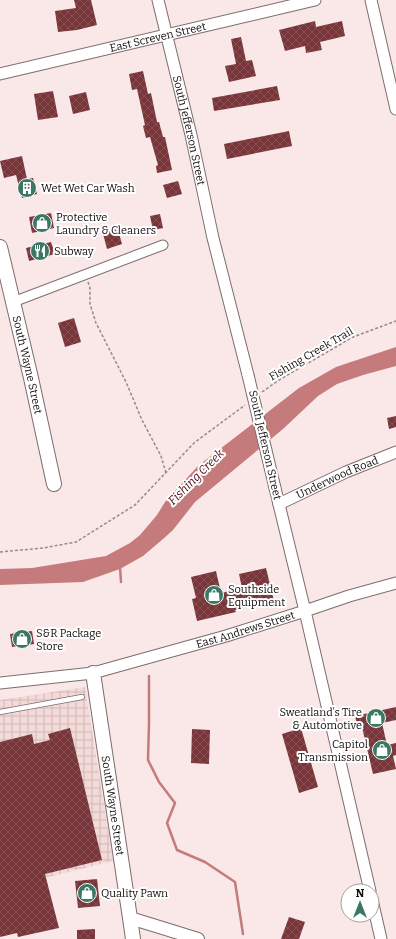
<svg xmlns="http://www.w3.org/2000/svg" width="396" height="939" viewBox="0 0 396 939" font-family="Bitter,serif">
<style>
.industrial{fill:url(#industrial-grid)}
.water{fill:#c57b7c}
.lines{fill:none;stroke-linecap:round;stroke-linejoin:round}
.stream{stroke:#c57b7c;stroke-width:2.5}
.building{fill:url(#building-cross-hatch)}
.service-casing{stroke:#7d6d6d;stroke-width:6}
.minor-casing{stroke:#7d6d6d;stroke-width:11}
.tertiary-casing{stroke:#7d6d6d;stroke-width:13}
.secondary-casing{stroke:#7d6d6d;stroke-width:14}
.primary-casing{stroke:#7d6d6d;stroke-width:16}
.path{stroke:#978a89;stroke-width:1.5;stroke-dasharray:3 2;stroke-linecap:butt}
.service{stroke:#fff;stroke-width:4.5}
.minor{stroke:#fff;stroke-width:9}
.tertiary{stroke:#fff;stroke-width:11}
.secondary{stroke:#fff;stroke-width:12}
.primary{stroke:#fff;stroke-width:14}
.tertiary-bridge-casing{stroke:#7d6d6d;stroke-width:13;stroke-linecap:butt}
.tertiary-bridge{stroke:#fff;stroke-width:11}
.labels{text-anchor:middle;dominant-baseline:central;stroke-width:4;stroke-linejoin:round;paint-order:stroke}
.street-label{font-size:11px;fill:#140e0d;stroke:#fff}
.poi-label{font-size:11px;fill:#140e0d;stroke:#fff;text-anchor:start}
.water-label{font-size:12px;font-style:italic;fill:#500c16;stroke:#fff}
</style>
<defs>
<pattern id="industrial-grid" width="8" height="8" patternUnits="userSpaceOnUse"><rect width="8" height="8" fill="#f3d9d8"/><path d="M0 4h8M4 0v8" fill="none" stroke="#cfb9b8"/></pattern>
<pattern id="building-cross-hatch" width="8" height="8" patternUnits="userSpaceOnUse"><rect width="8" height="8" fill="#79363a"/><path d="M0 0l8 8M0 8l8-8" fill="none" stroke="#865053"/></pattern>
</defs>
<rect width="100%" height="100%" fill="#fae7e7"/>
<path class="industrial" d="M85 687 113 861 0 889V700Z"/>
<path class="water" d="M396 347V366L363 375 337 384 318 396 283 429 195 502 173 530 163 539 143 556 120 569 83 582 0 585V569L32 568 106 556 130 543 140 535 157 515 165 502 198 466 299 388 336 367Z"/>
<g class="lines">
<g class="stream">
<path d="M120 567 121 582"/>
<path d="M149 676V723L148 760 159 782 175 803 167 823 177 850 205 862 235 882 243 934"/>
</g>
</g>
<g class="building">
<path d="M74 0H91L97 25 77 30 58 32 55 11 76 8Z"/>
<path d="M315 21 316 27 342 21 345 36 320 42 322 50 306 53 305 46 285 51 279 30Z"/>
<path d="M241 37 246 61 252 60 256 76 229 82 225 66 236 64 231 39Z"/>
<path d="M143 71 148 94 151 93 157 122H159L163 137H165L172 170 157 173 156 166 158 165 150 137 146 138 143 126 145 125 137 89 132 90 129 74Z"/>
<path d="M277 86 280 100 214 111 212 98Z"/>
<path d="M53 91 58 117 38 120 34 94Z"/>
<path d="M86 92 90 110 73 114 69 96Z"/>
<path d="M289 131 292 146 227 159 224 144Z"/>
<path d="M22 156 27 179 33 178 37 194 22 198 16 175 4 178 0 161Z"/>
<path d="M178 181 182 194 167 198 163 185Z"/>
<path d="M51 213 54 228 32 233 29 217Z"/>
<path d="M160 214 163 228 153 230 150 216Z"/>
<path d="M117 226 122 244 107 249 102 230Z"/>
<path d="M51 242 55 254 29 261 26 248Z"/>
<path d="M74 318 81 342 65 347 58 323Z"/>
<path d="M396 416V427L389 429 387 418Z"/>
<path d="M266 568 274 601 235 610 236 612 197 621 192 599 196 598 191 577 216 571 221 593 242 588 239 574Z"/>
<path d="M32 631 34 644 12 647 10 634Z"/>
<path d="M396 707V720L382 723 387 745 396 743V755L393 756 396 769 373 774 362 727 358 728 355 716Z"/>
<path d="M70 728 102 860 45 874 59 928 18 937 17 933 0 937V742L32 734 34 744 50 740 48 734Z"/>
<path d="M301 728 318 787 299 793 282 734Z"/>
<path d="M192 729 210 730 209 764 191 763Z"/>
<path d="M97 879 100 906 78 908 75 881Z"/>
<path d="M289 917 305 922 299 939H281Z"/>
<path d="M95 929V939H77V930Z"/>
</g>
<g class="lines">
<defs>
<path id="service" d="M0 712 82 697"/>
<path id="minor" d="M13 302 163 245"/>
<g id="tertiary">
<path id="s1" d="M158 0 191 135 213 238 248 375"/>
<path d="M371 0 396 109"/>
<path id="s2" d="M0 74 315 0"/>
<path d="M275 488 305 611 370 891"/>
<path id="s3" d="M279 504 346 472 396 452"/>
<path id="s4" d="M0 683 93 673 226 636 305 611 349 596 396 583"/>
<path d="M372 900 381 939"/>
</g>
<path id="secondary" d="M130 918 198 939"/>
<g id="primary">
<path id="s5" d="M0 247 31 378 54 484"/>
<path id="s6" d="M93 673 130 918 133 939"/>
</g>
</defs>
<use href="#service" class="service-casing"/>
<use href="#minor" class="minor-casing"/>
<use href="#tertiary" class="tertiary-casing"/>
<use href="#secondary" class="secondary-casing"/>
<use href="#primary" class="primary-casing"/>
<g class="path">
<path d="M88 282 90 288V304L96 323 126 382 142 420 161 456 166 473"/>
<path d="M262 392 279 380 353 337 396 321"/>
<path d="M0 552 43 548 76 542 135 505 194 443 245 405"/>
</g>
<use href="#service" class="service"/>
<use href="#minor" class="minor"/>
<use href="#tertiary" class="tertiary"/>
<use href="#secondary" class="secondary"/>
<use href="#primary" class="primary"/>
<defs>
<path id="tertiary-bridge" d="M248 375 275 488"/>
</defs>
<use href="#tertiary-bridge" class="tertiary-bridge-casing"/>
<use href="#tertiary-bridge" class="tertiary-bridge"/>
</g>
<defs>
<symbol id="building-disc" viewBox="-11 -11 22 22"><circle r="9.5" fill="#3b7863" stroke="#fff"/><path d="M-4-6H4V6H1V3H-1V6H-4ZM-2.5-4.3h1.7v1.8h-1.7ZM.8-4.3h1.7v1.8H.8ZM-2.5-1h1.7V.8h-1.7ZM.8-1h1.7V.8H.8Z" fill="#fff"/></symbol>
<symbol id="shop-disc" viewBox="-11 -11 22 22"><circle r="9.5" fill="#3b7863" stroke="#fff"/><path d="M-5-2.5h2.3a2.7 3.5 0 0 1 5.4 0H5L5.5 6h-11ZM-1.5-2.5h3a1.5 2.3 0 0 0-3 0Z" fill="#fff"/></symbol>
<symbol id="restaurant-disc" viewBox="-11 -11 22 22"><circle r="9.5" fill="#3b7863" stroke="#fff"/><path d="M-5-6h1v4h1v-4h1v4h1v-4h1v5L-1.5 .5V6h-2V.5L-5-1ZM5-6V6H3V1.5H1.5Q1.5-4 5-6Z" fill="#fff"/></symbol>
</defs>
<g fill-rule="evenodd">
<use href="#building-disc" x="16" y="177" width="22" height="22"/>
<use href="#shop-disc" x="31" y="212" width="22" height="22"/>
<use href="#restaurant-disc" x="29" y="240" width="22" height="22"/>
<use href="#shop-disc" x="203" y="584" width="22" height="22"/>
<use href="#shop-disc" x="11" y="628" width="22" height="22"/>
<use href="#shop-disc" x="365" y="707" width="22" height="22"/>
<use href="#shop-disc" x="371" y="739" width="22" height="22"/>
<use href="#shop-disc" x="76" y="882" width="22" height="22"/>
</g>
<g class="labels">
<g class="street-label">
<text stroke="none"><textPath href="#s2" startOffset="162">East Screven Street</textPath></text>
<text stroke="none"><textPath href="#s1" startOffset="134">South Jefferson Street</textPath></text>
<text transform="translate(311 354) rotate(-30)">Fishing Creek Trail</text>
<text stroke="none"><textPath href="#s5" startOffset="121">South Wayne Street</textPath></text>
<text transform="translate(265 445) rotate(77)">South Jefferson Street</text>
<text stroke="none"><textPath href="#s3" startOffset="64">Underwood Road</textPath></text>
<text stroke="none"><textPath href="#s4" startOffset="252">East Andrews Street</textPath></text>
<text stroke="none"><textPath href="#s6" startOffset="134">South Wayne Street</textPath></text>
</g>
<g class="poi-label">
<text x="41" y="188">Wet Wet Car Wash</text>
<text x="56" y="217">Protective<tspan x="56" dy="13">Laundry &amp; Cleaners</tspan></text>
<text x="54" y="251">Subway</text>
<text x="228" y="589">Southside<tspan x="228" dy="13">Equipment</tspan></text>
<text x="36" y="633">S&amp;R Package<tspan x="36" dy="13">Store</tspan></text>
<text x="362" y="712" text-anchor="end">Sweatland's Tire<tspan x="362" dy="13">&amp; Automotive</tspan></text>
<text x="368" y="744" text-anchor="end">Capitol<tspan x="368" dy="13">Transmission</tspan></text>
<text x="101" y="893">Quality Pawn</text>
</g>
<g class="water-label">
<text transform="translate(196 477) rotate(-45)">Fishing Creek</text>
</g>
</g>
<g transform="translate(360 903)"><circle r="19" fill="#ffffff" stroke="#a19f9e"/>
<path d="M0-3L7 15L0 10L-7 15Z" fill="#3b7863"/>
<text y="-6" font-size="11" font-weight="bold" text-anchor="middle" fill="#140e0d">N</text>
</g>
</svg>
